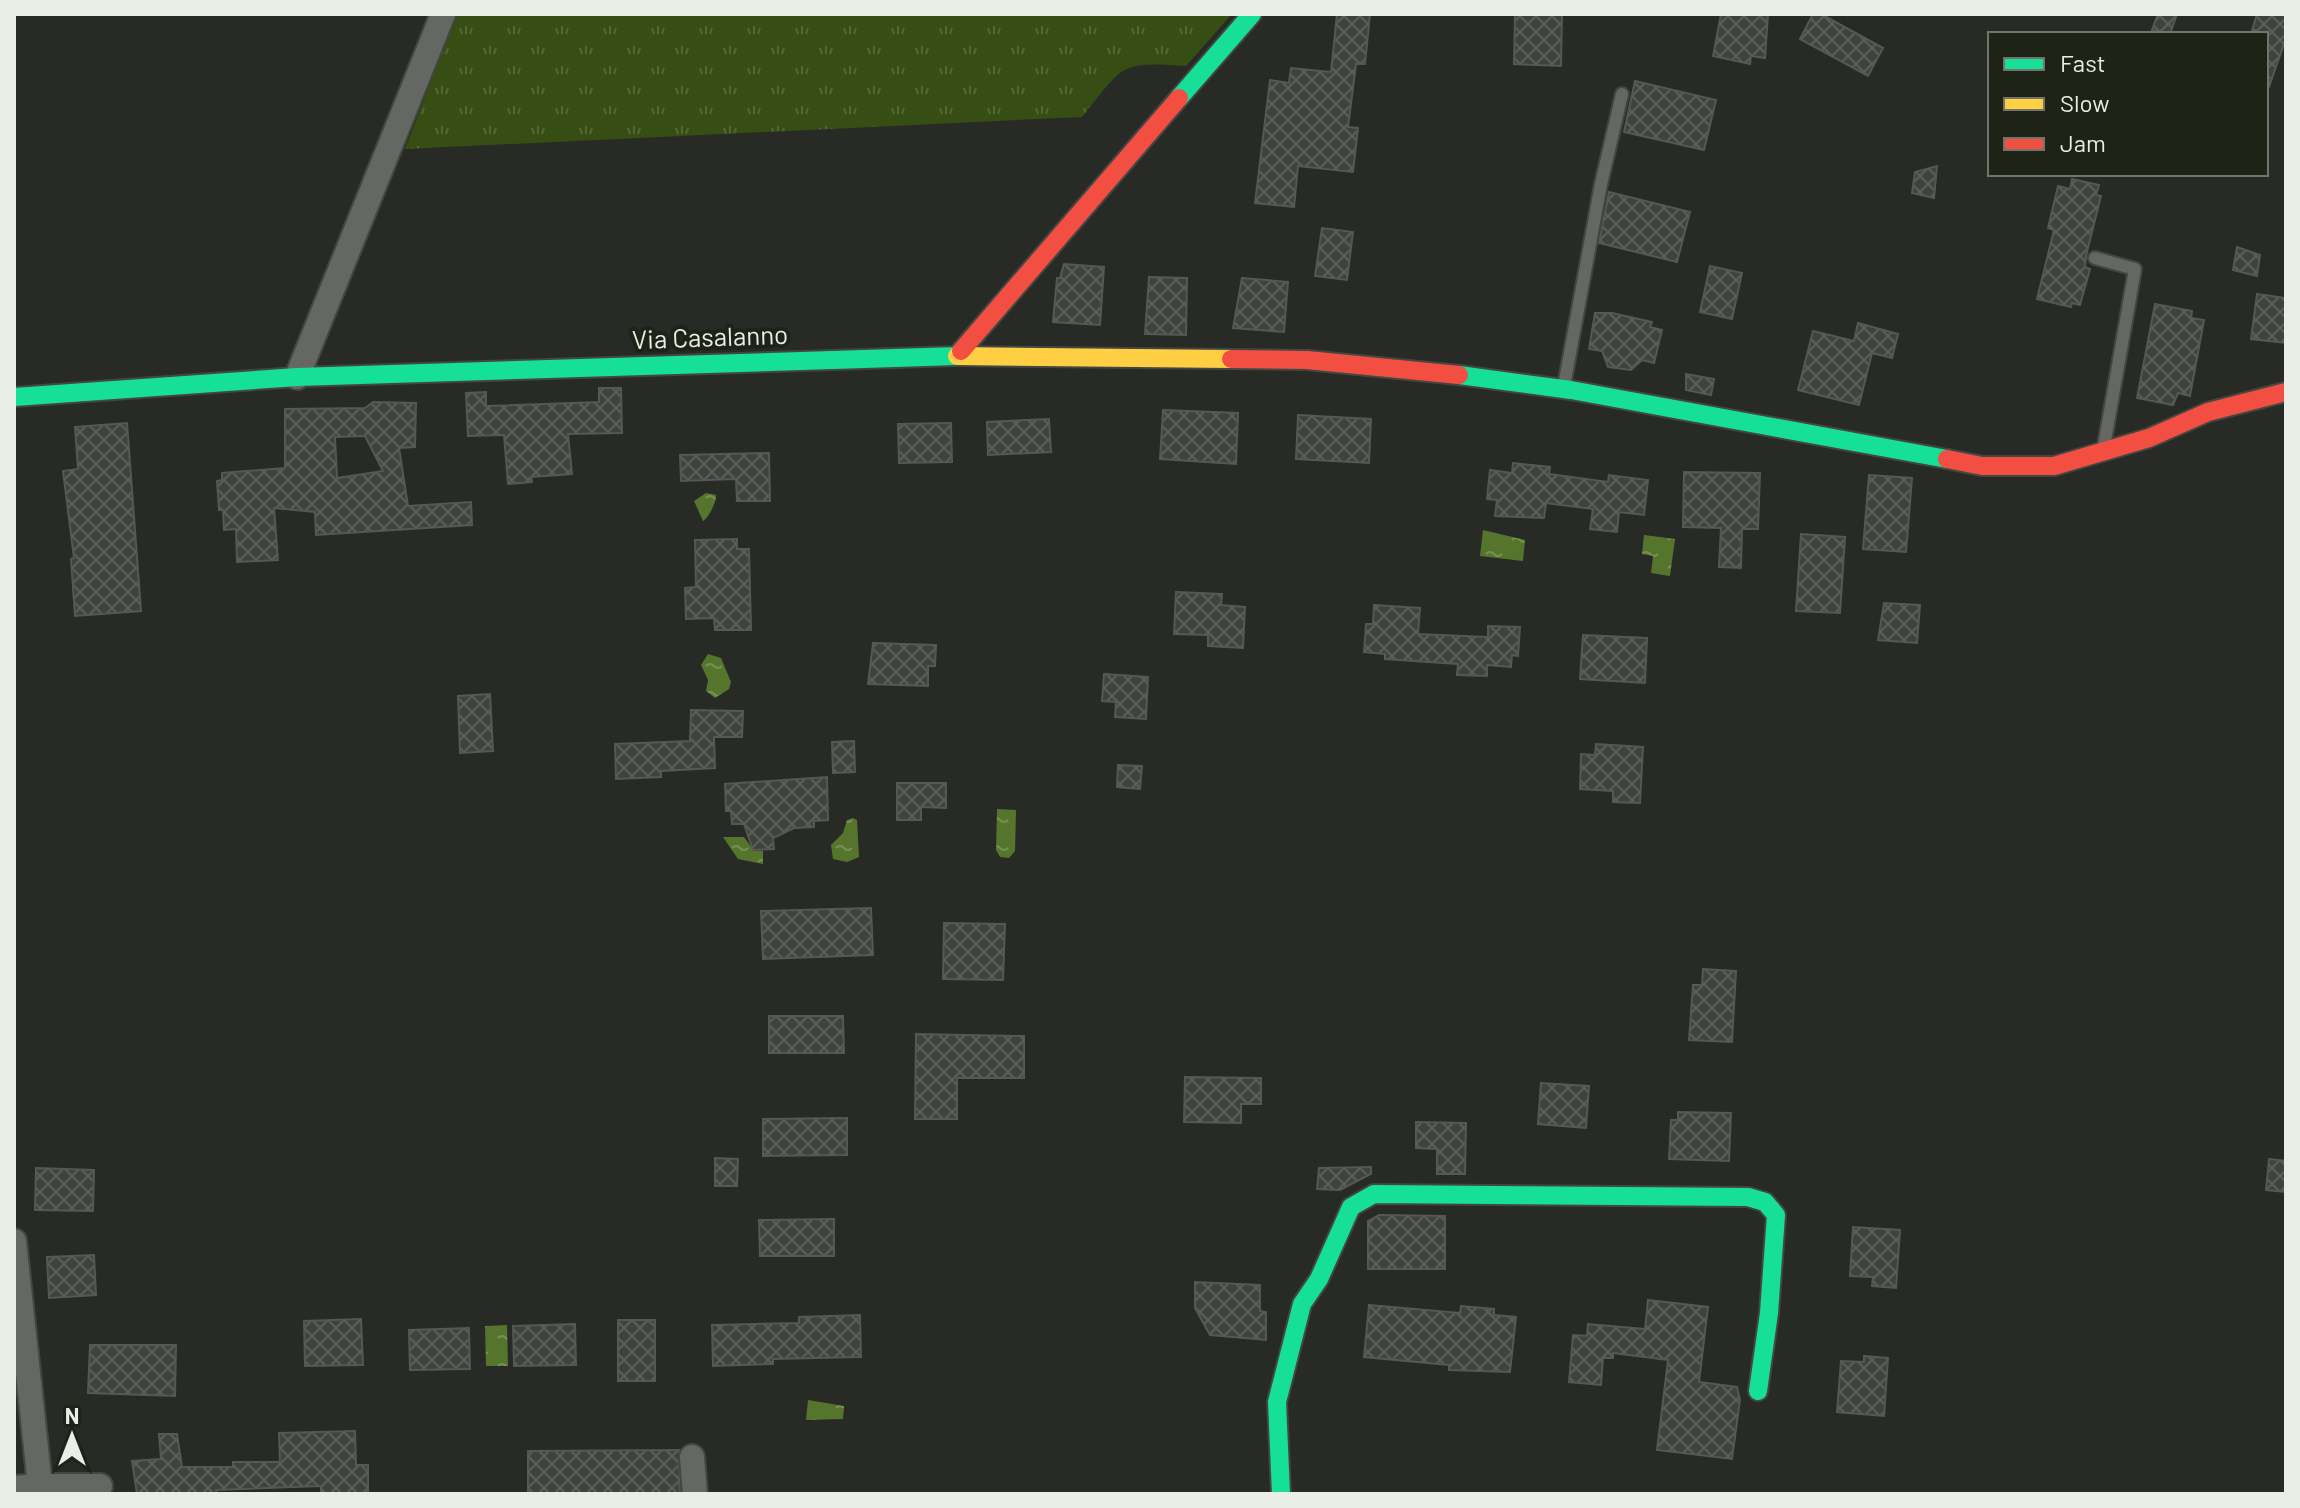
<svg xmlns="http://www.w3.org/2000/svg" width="2300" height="1508" viewBox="0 0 2300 1508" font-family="Barlow,sans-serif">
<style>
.grass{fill:url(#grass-tufts)}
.water{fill:url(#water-ripples)}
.building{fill:url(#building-cross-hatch);stroke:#555853;stroke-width:2;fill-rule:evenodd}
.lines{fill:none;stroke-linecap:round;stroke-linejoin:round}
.lane-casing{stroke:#444741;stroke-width:16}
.street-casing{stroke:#444741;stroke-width:28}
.fast-casing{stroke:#444741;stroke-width:22}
.slow-casing{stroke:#444741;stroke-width:22}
.jam-casing{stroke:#444741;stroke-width:22}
.lane{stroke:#656762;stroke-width:12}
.street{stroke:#656762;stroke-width:24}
.fast{stroke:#16e098;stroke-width:18}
.slow{stroke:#ffcf43;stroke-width:18}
.jam{stroke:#f24e42;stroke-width:18}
.labels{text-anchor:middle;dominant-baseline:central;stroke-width:8;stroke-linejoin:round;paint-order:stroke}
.street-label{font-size:26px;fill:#eaeee7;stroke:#1e2318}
</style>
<defs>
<pattern id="grass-tufts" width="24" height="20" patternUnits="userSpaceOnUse" patternTransform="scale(2)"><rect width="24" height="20" fill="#364d13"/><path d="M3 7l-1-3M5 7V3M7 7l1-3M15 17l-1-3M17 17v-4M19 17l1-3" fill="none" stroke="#536735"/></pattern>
<pattern id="water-ripples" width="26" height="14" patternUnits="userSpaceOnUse" patternTransform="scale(2)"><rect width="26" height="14" fill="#56752c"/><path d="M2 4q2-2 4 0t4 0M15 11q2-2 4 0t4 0" fill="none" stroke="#779055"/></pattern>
<pattern id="building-cross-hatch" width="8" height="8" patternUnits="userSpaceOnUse" patternTransform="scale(2)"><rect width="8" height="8" fill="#3f423d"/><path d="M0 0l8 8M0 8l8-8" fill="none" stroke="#5b5e59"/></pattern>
</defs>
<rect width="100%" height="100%" fill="#272a25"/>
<path class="grass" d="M457 14H1232L1186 66C1117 61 1124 66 1082 117L405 149Z"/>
<g class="water">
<path d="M706 493 716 495C717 501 708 519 703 521L694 501Z"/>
<path d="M1483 530 1525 540 1523 561 1480 556Z"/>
<path d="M1644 535 1675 539 1670 576 1651 573 1653 556 1642 554Z"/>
<path d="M708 654 721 658 731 682 729 689 715 698 706 691 708 680 701 665Z"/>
<path d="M997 809 1016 810 1015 851 1009 858 1000 857 996 850Z"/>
<path d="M853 818 857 820 859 857 847 862 833 859 831 845 843 833 847 820Z"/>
<path d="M723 837H744L754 851H763V864L738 859Z"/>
<path d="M507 1325 508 1366H486L485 1326Z"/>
<path d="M808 1400 844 1406 843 1419 806 1420Z"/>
</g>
<g class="building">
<path d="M1337 14H1370L1365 64H1356L1348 127 1358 128 1353 172 1298 166 1294 207 1255 203 1270 80 1289 83 1291 68 1331 72Z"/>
<path d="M1515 14H1562L1561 66 1514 64Z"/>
<path d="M1721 14H1768L1765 58 1751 56 1750 64 1713 56Z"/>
<path d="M1813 14H1821L1883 48 1868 76 1800 39Z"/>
<path d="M2158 14H2177L2170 34 2152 30Z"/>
<path d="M2257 14H2286V38L2269 87H2266V34H2251Z"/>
<path d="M1635 81 1716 100 1704 150 1624 132Z"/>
<path d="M1937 166 1934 198 1912 193 1915 172Z"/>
<path d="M2072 179 2099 185 2096 195 2101 196 2086 256 2085 267 2090 269 2080 305 2072 303 2071 307 2037 299 2054 230 2048 228 2058 186 2070 189Z"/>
<path d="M1609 192 1690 212 1677 262 1599 243Z"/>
<path d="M1322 228 1353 232 1347 280 1315 276Z"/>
<path d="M2237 247 2260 255 2257 276 2233 270Z"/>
<path d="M1064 264 1104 267 1100 325 1053 322 1057 278H1060Z"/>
<path d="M1710 266 1742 273 1732 319 1700 312Z"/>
<path d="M1149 277 1187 278 1186 335 1145 334Z"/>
<path d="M1242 278 1288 282 1284 332 1233 328Z"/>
<path d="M2257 294 2286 298V343L2251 339Z"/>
<path d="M2155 304 2192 311 2191 318 2204 320 2190 396 2178 393 2173 405 2137 398Z"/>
<path d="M1595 313H1612L1652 322 1650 327 1662 330 1654 363 1642 360 1631 370 1608 367 1602 351 1589 349Z"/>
<path d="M1858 323 1898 334 1892 358 1872 353 1859 405 1798 390 1813 331 1854 341Z"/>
<path d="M1686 374 1714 379 1711 395 1686 390Z"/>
<path d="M599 388H621L622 433 568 434 572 474 531 477 532 482 508 484 504 435 468 436 466 393 486 392V406L599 402Z"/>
<path d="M373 402 416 403 415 447 399 448 408 506 471 502 472 525 316 535 315 512 274 508 278 560 237 562 236 529 224 530 223 510H219L217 481 222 480V473L285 468V409L365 408ZM365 436 383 471 337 478 335 437Z"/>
<path d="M1163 410 1238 413 1236 464 1160 459Z"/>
<path d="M1298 415 1371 419 1369 463 1296 459Z"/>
<path d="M1049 419 1051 452 988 455 987 422Z"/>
<path d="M127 423 141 611 75 616 71 559 74 558 63 471 78 469 75 427Z"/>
<path d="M951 423 952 462 899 463 898 424Z"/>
<path d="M769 453 770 501H737L736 479 681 481 680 455Z"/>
<path d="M1513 463 1550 467 1549 474 1608 482 1609 475 1648 480 1644 515 1619 512 1617 532 1590 529 1593 509 1546 503 1544 518 1495 516 1497 500 1487 499 1490 470 1512 473Z"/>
<path d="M1684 472 1760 473 1758 529H1742L1741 568 1719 567 1721 528 1683 527Z"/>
<path d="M1869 475 1912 478 1906 552 1863 549Z"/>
<path d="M1801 534 1845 537 1840 613 1796 611Z"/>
<path d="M737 539V549H749L751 630H715L714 618 686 619 685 588 696 587 695 540Z"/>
<path d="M1176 592 1222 594 1221 605 1245 607 1243 648 1208 646V635L1174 634Z"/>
<path d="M1884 603 1920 605 1917 643 1878 640Z"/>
<path d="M1374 605 1420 608 1418 634 1488 637V626L1520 627 1518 656 1512 655 1511 667 1487 665V676L1457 675 1458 664 1385 659V654L1364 652 1366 624H1373Z"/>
<path d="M1583 635 1647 638 1645 683 1580 679Z"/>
<path d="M873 643 936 645 935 666H928V686L868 684Z"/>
<path d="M1104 674 1148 677 1146 719 1115 717 1116 702 1102 701Z"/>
<path d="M490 694 493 751 460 753 458 696Z"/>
<path d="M691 710 743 711 742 737H714L715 768 661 771V777L616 779 615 744 690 741Z"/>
<path d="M854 741 855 772 833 773 832 742Z"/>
<path d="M1596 744 1643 747 1640 803 1613 802V791L1580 789 1581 754 1595 755Z"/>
<path d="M1118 765 1142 766 1140 789 1117 787Z"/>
<path d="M827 777 828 820 814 821V827L794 828 773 838 774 849 753 850 744 824H732L731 811H726L725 784Z"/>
<path d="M897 783H946V808L921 807V820H897Z"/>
<path d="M871 908 873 955 763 959 761 911Z"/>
<path d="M944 923 1005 924 1003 980 943 979Z"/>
<path d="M1703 969 1736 971 1732 1042 1689 1040 1693 985H1702Z"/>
<path d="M769 1016H843L844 1053H769Z"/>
<path d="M916 1034 1024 1036V1078H957V1119H915Z"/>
<path d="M1185 1077 1261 1078V1104H1241V1123L1184 1122Z"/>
<path d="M1541 1083 1589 1086 1586 1128 1538 1124Z"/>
<path d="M1678 1112 1731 1113 1729 1161 1669 1159 1671 1120H1678Z"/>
<path d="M847 1118V1155L763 1156V1119Z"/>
<path d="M1416 1122 1466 1123 1465 1174H1437V1149L1416 1148Z"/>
<path d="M715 1158 738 1159 737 1186H715Z"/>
<path d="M2269 1159 2286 1161V1192L2266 1190Z"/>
<path d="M1371 1167V1174L1340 1190 1317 1189 1319 1168Z"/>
<path d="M36 1168 94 1170 93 1211 35 1210Z"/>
<path d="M1379 1215 1445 1216V1269H1368V1221Z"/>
<path d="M834 1219V1256H760L759 1220Z"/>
<path d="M1853 1227 1900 1230 1896 1288 1872 1286 1873 1277 1850 1276Z"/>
<path d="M94 1255 96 1295 49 1298 47 1257Z"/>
<path d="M1195 1282 1260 1285V1311L1266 1312V1340L1210 1335 1195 1308Z"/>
<path d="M1648 1300 1708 1307 1699 1382 1737 1387 1740 1400 1732 1459 1657 1450 1668 1360 1613 1353V1358H1603L1601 1385 1569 1382 1573 1335 1587 1336 1588 1324 1645 1329Z"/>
<path d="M1369 1305 1460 1313 1461 1306 1494 1309V1315L1516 1317 1510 1372 1449 1370V1365L1364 1357Z"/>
<path d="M860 1315 861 1357 773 1359V1364L713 1366 712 1325 799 1323V1317Z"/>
<path d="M361 1319 363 1365 305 1366 304 1321Z"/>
<rect x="618" y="1320" width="37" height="61"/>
<path d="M575 1324 576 1365 514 1366 513 1326Z"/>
<path d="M469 1328 470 1369 410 1370 409 1330Z"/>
<path d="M90 1345H176L175 1396 88 1393Z"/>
<path d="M1864 1356 1888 1358 1884 1416 1837 1412 1841 1361 1864 1362Z"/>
<path d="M355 1431 356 1465H368V1494H321V1486L216 1490 217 1494H137L132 1461 161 1459 159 1434H177L182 1467H233V1462H280L279 1433Z"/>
<path d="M679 1450 680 1494H528V1451Z"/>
</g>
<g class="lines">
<defs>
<g id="lane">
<path d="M2095 258 2135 269 2104 446"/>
<path d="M1564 386 1601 184 1622 94"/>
</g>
<g id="street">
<path d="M297 377 443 14"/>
<path d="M14 1241 40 1486 14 1488"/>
<path d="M692 1457 695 1494"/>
<path d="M40 1486H100"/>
</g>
<g id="fast">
<path d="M1179 98 1252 14"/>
<path d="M1459 375 1571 390 1947 459"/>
<path d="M14 397 297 377 957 356 961 351"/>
<path d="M1281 1494 1277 1402 1302 1304 1319 1279 1351 1207 1374 1194 1748 1197 1765 1202 1776 1215 1769 1313 1758 1391"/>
</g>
<path id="slow" d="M957 356 1231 359"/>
<g id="jam">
<path d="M961 351 1179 98"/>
<path d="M1231 359 1307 360 1459 375"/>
<path d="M1947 459 1982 466H2054L2149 438 2208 412 2286 392"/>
</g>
</defs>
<use href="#lane" class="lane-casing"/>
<use href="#street" class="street-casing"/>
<use href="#fast" class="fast-casing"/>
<use href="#slow" class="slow-casing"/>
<use href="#jam" class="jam-casing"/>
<use href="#lane" class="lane"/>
<use href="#street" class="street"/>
<use href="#fast" class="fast"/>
<use href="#slow" class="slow"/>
<use href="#jam" class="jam"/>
</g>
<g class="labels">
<g class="street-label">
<text transform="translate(710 336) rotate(-2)">Via Casalanno</text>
</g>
</g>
<rect width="2300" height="1508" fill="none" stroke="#eaeee7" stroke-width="32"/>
<rect x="1988" y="32" width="280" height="144" fill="#1e2318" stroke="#70746b" stroke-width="2"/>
<rect x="2004" y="58" width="40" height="12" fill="#16e098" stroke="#70746b" stroke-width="2"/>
<text x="2060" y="72" font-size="24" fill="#eaeee7">Fast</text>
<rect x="2004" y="98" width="40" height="12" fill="#ffcf43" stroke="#70746b" stroke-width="2"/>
<text x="2060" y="112" font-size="24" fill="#eaeee7">Slow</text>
<rect x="2004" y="138" width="40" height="12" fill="#f24e42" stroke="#70746b" stroke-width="2"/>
<text x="2060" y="152" font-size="24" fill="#eaeee7">Jam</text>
<g transform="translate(72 1436)" stroke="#1e2318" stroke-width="6" paint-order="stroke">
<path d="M0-6L14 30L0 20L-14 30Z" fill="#eaeee7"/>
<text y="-12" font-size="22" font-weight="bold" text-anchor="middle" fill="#eaeee7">N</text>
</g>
</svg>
